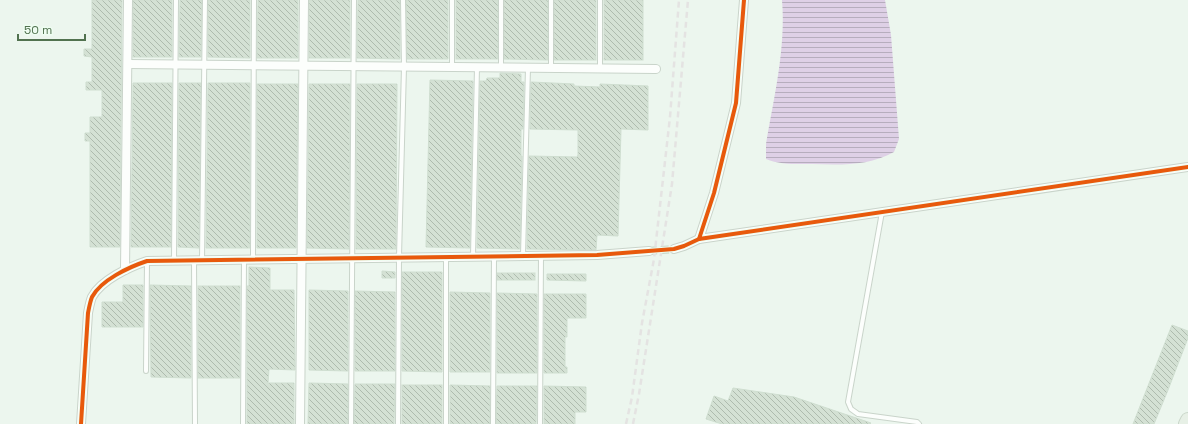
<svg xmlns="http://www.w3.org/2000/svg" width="1188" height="424" viewBox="0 0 1188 424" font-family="'Space Grotesk',sans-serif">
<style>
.water{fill:url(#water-rules)}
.building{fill:url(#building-back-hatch);stroke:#cfded0}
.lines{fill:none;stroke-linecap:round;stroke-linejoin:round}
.street-tunnel{stroke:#c5d5c6;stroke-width:8;stroke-dasharray:8 4;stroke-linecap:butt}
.lane-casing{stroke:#c9d4ca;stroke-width:6}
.street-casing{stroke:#c9d4ca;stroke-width:10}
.highway-casing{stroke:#c8d5c8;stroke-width:16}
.lane{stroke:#fcfefc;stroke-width:4}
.street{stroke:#fcfefc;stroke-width:8}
.highway{stroke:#e7f0e6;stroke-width:14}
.rail{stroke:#e4e3e2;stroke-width:2.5;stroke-dasharray:6 4;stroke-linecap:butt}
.cycleway-casing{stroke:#eefdf1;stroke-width:6}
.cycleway{stroke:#e8590c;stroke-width:4}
</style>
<defs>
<pattern id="water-rules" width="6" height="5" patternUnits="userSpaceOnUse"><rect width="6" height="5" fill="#ded0e6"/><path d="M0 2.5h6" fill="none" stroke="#b6adbd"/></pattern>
<pattern id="building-back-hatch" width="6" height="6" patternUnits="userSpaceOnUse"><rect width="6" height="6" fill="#d4e1d4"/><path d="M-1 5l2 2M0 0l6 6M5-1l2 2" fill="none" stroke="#aebbae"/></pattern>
</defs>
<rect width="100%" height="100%" fill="#ecf6ee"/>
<path class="water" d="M782 0H885L891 35 899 139 894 152C869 166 841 165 812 164 797 164 780 165 766 159V144C774 97 786 48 782 0Z"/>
<g class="building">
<path d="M92 0H122L120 247H90V141H85V133H90V117H102V90H86V82H92V57L84 56V49H92Z"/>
<rect x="133" y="0" width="39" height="57"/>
<path d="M180 0H202L201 57H179Z"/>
<path d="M208 0H250V58L208 57Z"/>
<path d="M258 0H298V58H257Z"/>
<rect x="309" y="0" width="41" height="58"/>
<path d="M358 0H400V59L357 58Z"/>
<path d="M406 0H448V59H407Z"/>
<rect x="456" y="0" width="42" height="59"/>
<path d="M504 0H548V60L504 59Z"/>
<rect x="554" y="0" width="42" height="60"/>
<rect x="604" y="0" width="39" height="60"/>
<path d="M500 73 521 74V82H524L523 129H521V156H522L520 249H518L477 248 480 81H486L487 78H500Z"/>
<path d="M430 80 473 81 470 248 426 247Z"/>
<path d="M531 82 574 84V86L600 87V84L648 86V130L621 129 618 236 597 235 596 250 527 249 529 156 577 157 578 155V130L530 129Z"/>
<path d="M133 83H172L171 247H131Z"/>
<path d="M179 83H201L199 248 178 247Z"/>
<path d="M208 83H250V248H206Z"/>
<path d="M257 84H298L296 248H257Z"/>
<path d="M309 84H350L349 249 307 248Z"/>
<path d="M357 84H397L396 249H356Z"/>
<path d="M249 267 270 268V290H294L295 370 269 369 268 383H294V424H247V286H249Z"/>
<path d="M382 271 395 272V278H382Z"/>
<path d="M402 272H442V372L402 371Z"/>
<rect x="497" y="273" width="38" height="7"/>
<path d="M547 274H586V281L547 280Z"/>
<path d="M123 285H143V327H102V302H123Z"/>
<path d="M150 285 191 286V378L151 377Z"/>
<rect x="198" y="286" width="42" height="92"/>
<path d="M309 290 348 291V371L309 370Z"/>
<path d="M355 291 395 292V371H355Z"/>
<path d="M450 292 490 293V372H450Z"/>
<path d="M497 293 537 294V373H497Z"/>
<path d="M544 294H586V318H567V337H565V367H567V373H544Z"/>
<path d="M1172 325 1188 331V338L1168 390 1154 424H1133Z"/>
<path d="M309 383 348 384V424H308Z"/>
<path d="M355 384H395L394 424H354Z"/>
<rect x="402" y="385" width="40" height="39"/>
<path d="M450 385 490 386V424H450Z"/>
<path d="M497 386H537L536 424H496Z"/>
<path d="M544 386 586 387V412H575V424H544Z"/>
<path d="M733 388 794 397 871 423 870 424H722L706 419 714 396 728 401Z"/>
</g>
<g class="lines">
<path class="street-tunnel" d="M649 251 674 249"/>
<defs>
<g id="lane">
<path d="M600 0V68"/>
<path d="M452 67V0"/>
<path d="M501 67V0"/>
<path d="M551 68V0"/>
<path d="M882 212 848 402 851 409 858 414 917 422 919 424"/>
<path d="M523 255 528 68"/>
<path d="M473 256 477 67"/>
<path d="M253 259 254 0"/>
<path d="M202 260 205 0"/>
<path d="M174 261 176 0"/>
<path d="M194 261 195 424"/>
<path d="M146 371 147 261"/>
<path d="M243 424 244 260"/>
<path d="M351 424 354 0"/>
<path d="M398 424 399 257 404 67 403 0"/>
<path d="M446 424V256"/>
<path d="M493 424 494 256"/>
<path d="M540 424 541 255"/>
</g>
<g id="street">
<path d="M744 0 736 103 714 193 699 239 1188 167"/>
<path d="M128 64 656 69"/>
<path d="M674 249 684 246 699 239"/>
<path d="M125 270 128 0"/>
<path d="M81 424 88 313C89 308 90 302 92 297 101 280 129 267 147 261L597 255 649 251"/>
<path d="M300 424 304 0"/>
</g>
<path id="highway" d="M1186 424 1188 420"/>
</defs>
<use href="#lane" class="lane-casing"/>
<use href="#street" class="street-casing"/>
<use href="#highway" class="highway-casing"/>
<use href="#lane" class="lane"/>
<use href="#street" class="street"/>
<use href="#highway" class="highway"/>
<g class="rail">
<path d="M626 424 632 397 642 323 654 259 670 117 679 0"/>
<path d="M633 424 639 394 672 184 688 0"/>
</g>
<defs>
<g id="cycleway">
<path d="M744 0 736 103 714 193 699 239 1188 167"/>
<path d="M81 424 88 313C89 308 90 302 92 297 101 280 129 267 147 261L597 255 674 249 684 246 699 239"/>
</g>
</defs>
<use href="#cycleway" class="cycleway-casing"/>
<use href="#cycleway" class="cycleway"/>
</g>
<path d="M18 34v6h67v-6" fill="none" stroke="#51724f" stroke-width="2"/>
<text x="24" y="34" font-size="12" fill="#51724f" stroke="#eefdf1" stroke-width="3" paint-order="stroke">50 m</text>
</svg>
